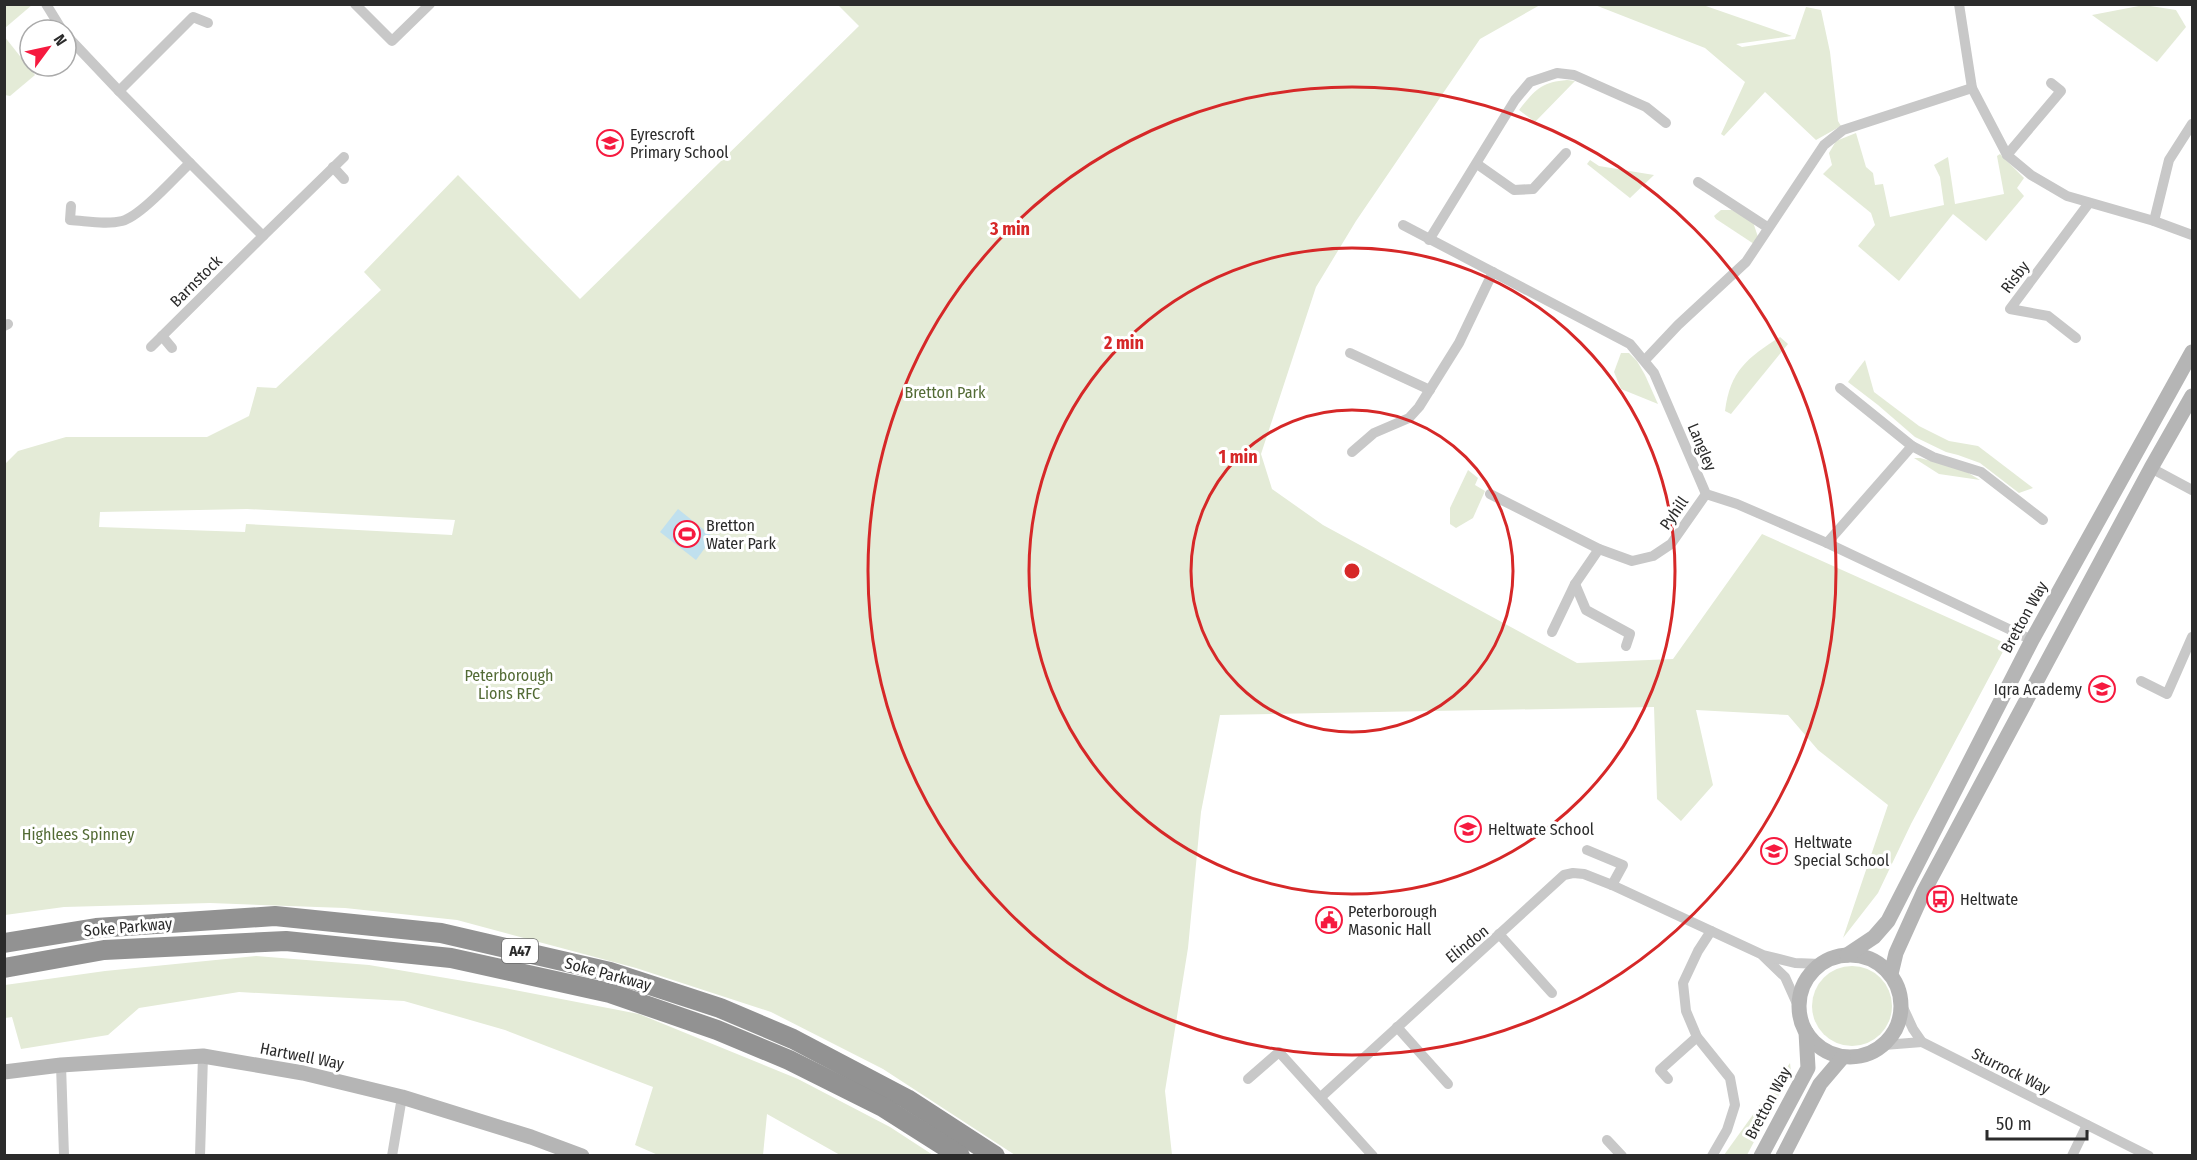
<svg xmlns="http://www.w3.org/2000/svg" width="2197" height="1160" viewBox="0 0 2197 1160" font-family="'Fira Sans Condensed',sans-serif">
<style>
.green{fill:#e4ebd7;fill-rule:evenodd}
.water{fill:#c0e0ee}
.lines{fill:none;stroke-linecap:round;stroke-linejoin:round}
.street{stroke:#c8c8c8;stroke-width:10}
.secondary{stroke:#b5b5b5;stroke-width:15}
.highway{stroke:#929292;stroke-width:20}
.ring{fill:none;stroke:#d62828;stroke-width:3}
.labels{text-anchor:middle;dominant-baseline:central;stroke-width:6;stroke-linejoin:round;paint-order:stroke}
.shield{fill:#fff;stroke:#6b6b6b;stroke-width:1.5}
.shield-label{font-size:15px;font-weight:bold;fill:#2b2b2b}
.poi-label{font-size:16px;fill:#2b2b2b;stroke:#fff;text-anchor:start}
.street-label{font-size:16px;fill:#2b2b2b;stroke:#fff}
.park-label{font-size:16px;fill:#536b35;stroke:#fff}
.centre{fill:#d62828;stroke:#fff;stroke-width:3}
.ring-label{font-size:18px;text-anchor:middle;font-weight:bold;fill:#d62828;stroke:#fff;stroke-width:6;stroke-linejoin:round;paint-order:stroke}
</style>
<rect width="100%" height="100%" fill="#fff"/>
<g class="green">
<path d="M5 4H32V5L5 28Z"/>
<path d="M838 5H1540L1480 39 1356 221 1316 287 1261 454 1272 489 1323 525 1577 663 1673 659 1762 534 2007 644 1911 824 1878 893 1843 938 1888 805 1818 750 1788 715 1696 710 1713 785 1681 821 1657 799 1654 707 1220 715 1201 812 1188 948 1165 1091 1172 1155H1015L883 1069 771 1012 636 968 457 920 345 908 210 903 64 907 5 915V464L18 451 66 437H207L249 416 257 387 276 388 381 290 364 272 458 175 580 299 859 26ZM247 509 455 520 452 535 246 524 245 532 99 527 100 512Z"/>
<path d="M1595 5H1703L1792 36 1736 44 1742 47 1795 39 1806 7 1821 10 1830 52 1838 121 1841 126 1816 140 1765 92 1724 136 1721 134 1745 82 1705 48Z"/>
<path d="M2144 5 2176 10 2186 27 2157 62 2092 15Z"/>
<path d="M4 36 35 75 10 96 5 95Z"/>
<path d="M1567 80 1575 81 1535 122 1519 110C1535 90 1541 82 1567 80Z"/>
<path d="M1856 133 1866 167 1873 173 1875 185 1883 184 1890 217 1944 205 1940 177 1934 165 1948 157 1955 204 2004 194 1997 156 2000 154 2024 178 2017 188 2024 196 1986 241 1953 214 1899 281 1858 246 1875 225 1871 213 1823 174 1832 165 1829 153 1836 141Z"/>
<path d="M1590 160 1599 166 1654 175 1630 198 1587 164Z"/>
<path d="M1721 210H1732L1753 222 1758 237 1754 244 1716 219 1714 216Z"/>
<path d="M1780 337 1788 344 1731 414 1725 411C1730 371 1747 358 1780 337Z"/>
<path d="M1621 353H1629L1637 361 1645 375 1658 404 1621 389 1614 372Z"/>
<path d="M1865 360 1874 392 1919 426 1949 441 1978 446 2033 488 2019 493 1980 463 1958 455 1946 452 1915 437 1878 405 1848 382Z"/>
<path d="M1914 458H1920L1962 469 1980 480 1939 474Z"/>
<path d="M1468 470 1478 478 1475 485 1485 491 1473 518 1456 528 1450 524V508Z"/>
<path d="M256 956 369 965 499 987 639 1014 798 1079 890 1127 933 1155H840L767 1114 763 1155H658L635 1145 653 1087 505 1030 404 1001 239 992 139 1008 108 1035 21 1049 12 1017 5 1018V985L105 971Z"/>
<circle cx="1852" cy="1006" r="40"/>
<path d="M1790 1063 1791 1072 1747 1155H1724Z"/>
</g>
<path class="water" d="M678 509 713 537 696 560 660 532Z"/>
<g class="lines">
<g class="street">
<path d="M46 4 62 30"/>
<path d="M355 4 392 41 430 4"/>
<path d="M1959 4 1972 88 2007 155 2031 175 2067 196 2154 221 2192 235"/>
<path d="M66 35 119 91 193 17 208 23"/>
<path d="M2007 155 2061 91 2051 83"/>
<path d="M1477 164 1514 190 1533 189 1566 153"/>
<path d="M333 167 344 179"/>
<path d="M1698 182 1767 227"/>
<path d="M71 206 70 220C87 221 106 225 122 221 141 216 175 177 190 163L119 91"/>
<path d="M2154 221 2169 160 2192 124"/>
<path d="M1403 225 1630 344 1654 373 1706 494 1737 504 1827 543 2032 640"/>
<path d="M263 236 344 157"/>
<path d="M1429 240 1515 100 1530 82 1557 73 1574 75 1646 107 1666 123"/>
<path d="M4 326 8 324"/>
<path d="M162 336 172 348"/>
<path d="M2076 338 2048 316 2010 309 2089 203"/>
<path d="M151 347 263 236 190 163"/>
<path d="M1350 353 1430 390"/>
<path d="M1645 360 1678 325 1746 262 1824 145 1843 130 1972 88"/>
<path d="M1840 388 1912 446 1933 457 1981 472 2043 520"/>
<path d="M1352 452 1374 433 1409 418 1419 407 1459 343 1493 272"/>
<path d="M2151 468 2192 490"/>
<path d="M1490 494 1599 549 1632 561 1653 556 1671 544 1706 494"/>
<path d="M1827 543 1912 446"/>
<path d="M1575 584 1586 610 1630 634 1626 646"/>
<path d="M1552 632 1575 584 1599 549"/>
<path d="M2141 681 2167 694 2192 637"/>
<path d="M1587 850 1623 865 1612 885"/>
<path d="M1711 931 1698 951 1683 983 1686 1011 1697 1037 1730 1078 1735 1105 1727 1130 1712 1156"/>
<path d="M1499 934 1552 993"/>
<path d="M1763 956 1785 977 1798 1006"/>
<path d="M1901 1003 1913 1029 1922 1042 2149 1156"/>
<path d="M1397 1027 1448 1084"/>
<path d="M1884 1045 1922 1042"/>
<path d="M61 1065 64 1156"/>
<path d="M1248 1079 1279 1052 1373 1156"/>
<path d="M1668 1079 1660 1070 1697 1037"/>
<path d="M1321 1097 1564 875 1573 873 1584 874 1612 885 1763 955 1795 963 1821 964"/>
<path d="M1607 1140 1622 1156"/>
<path d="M200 1156 203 1056"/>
<path d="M392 1156 402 1097"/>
<path d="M2072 1156 2087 1125"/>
</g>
<g class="secondary">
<circle cx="1850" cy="1006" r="51"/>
<path d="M1847 955 1874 937 1888 921 2032 640 2192 352"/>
<path d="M1891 974 1896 953 1924 891 2151 468 2192 396"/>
<path d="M4 1072 61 1065 203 1056 303 1073 402 1097 531 1137 582 1156"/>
<path d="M1761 1156 1808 1068 1806 1032"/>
<path d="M1783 1156 1820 1084 1843 1057"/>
</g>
<g class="highway">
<path d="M4 943 96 928 275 916 441 933 610 972 720 1008 793 1039 907 1099 995 1156"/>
<path d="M4 968 104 950 286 941 451 958 610 993 717 1030 789 1060 883 1107 960 1156"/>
</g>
</g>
<g class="ring">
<circle cx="1352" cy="571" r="161"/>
<circle cx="1352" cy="571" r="323"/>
<circle cx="1352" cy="571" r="484"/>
</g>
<defs>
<symbol id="school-ring" viewBox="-11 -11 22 22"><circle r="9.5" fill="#fff" stroke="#f61a3f" stroke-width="1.5"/><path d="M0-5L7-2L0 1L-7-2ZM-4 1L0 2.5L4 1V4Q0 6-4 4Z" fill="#f61a3f"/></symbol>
<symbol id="stadium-ring" viewBox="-11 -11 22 22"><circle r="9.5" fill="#fff" stroke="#f61a3f" stroke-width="1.5"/><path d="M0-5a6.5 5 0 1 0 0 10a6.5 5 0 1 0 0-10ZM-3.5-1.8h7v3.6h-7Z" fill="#f61a3f"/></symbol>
<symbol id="bus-ring" viewBox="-11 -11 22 22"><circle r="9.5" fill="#fff" stroke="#f61a3f" stroke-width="1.5"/><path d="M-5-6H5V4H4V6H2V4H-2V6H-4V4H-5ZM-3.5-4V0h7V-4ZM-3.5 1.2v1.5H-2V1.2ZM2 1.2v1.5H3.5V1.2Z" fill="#f61a3f"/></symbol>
<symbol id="civic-ring" viewBox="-11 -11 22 22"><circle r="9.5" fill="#fff" stroke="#f61a3f" stroke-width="1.5"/><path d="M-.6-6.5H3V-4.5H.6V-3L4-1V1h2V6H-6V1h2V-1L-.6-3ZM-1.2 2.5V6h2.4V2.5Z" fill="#f61a3f"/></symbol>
</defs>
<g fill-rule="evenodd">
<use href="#school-ring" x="595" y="128" width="30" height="30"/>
<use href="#stadium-ring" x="672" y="519" width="30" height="30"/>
<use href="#school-ring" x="2087" y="674" width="30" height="30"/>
<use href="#school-ring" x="1453" y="814" width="30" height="30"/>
<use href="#school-ring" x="1759" y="836" width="30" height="30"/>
<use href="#bus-ring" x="1925" y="884" width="30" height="30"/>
<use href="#civic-ring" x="1314" y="905" width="30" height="30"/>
</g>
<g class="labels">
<rect class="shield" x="502" y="939" width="36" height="24" rx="4.5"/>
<g class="shield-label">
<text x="520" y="951">A47</text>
</g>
<g class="poi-label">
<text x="630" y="134">Eyrescroft<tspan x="630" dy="18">Primary School</tspan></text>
<text x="706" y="525">Bretton<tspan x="706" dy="18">Water Park</tspan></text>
<text x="2082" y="689" text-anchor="end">Iqra Academy</text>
<text x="1488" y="829">Heltwate School</text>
<text x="1794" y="842">Heltwate<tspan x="1794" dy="18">Special School</tspan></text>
<text x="1960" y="899">Heltwate</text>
<text x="1348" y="911">Peterborough<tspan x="1348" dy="18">Masonic Hall</tspan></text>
</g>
<g class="street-label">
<text transform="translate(2015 277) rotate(-53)">Risby</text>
<text transform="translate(196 281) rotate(-45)">Barnstock</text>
<text transform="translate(1702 447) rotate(67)">Langley</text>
<text transform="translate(1674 513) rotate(-55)">Pyhill</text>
<text transform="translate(2024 617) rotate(-61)">Bretton Way</text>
<text transform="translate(128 927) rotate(-5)">Soke Parkway</text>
<text transform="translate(1467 944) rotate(-39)">Elindon</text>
<text transform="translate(608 974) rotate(15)">Soke Parkway</text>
<text transform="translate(302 1056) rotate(11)">Hartwell Way</text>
<text transform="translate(2011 1071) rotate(26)">Sturrock Way</text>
<text transform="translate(1768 1103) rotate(-62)">Bretton Way</text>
</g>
<g class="park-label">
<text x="945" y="392">Bretton Park</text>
<text x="509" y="675">Peterborough<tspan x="509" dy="18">Lions RFC</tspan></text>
<text x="78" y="834">Highlees Spinney</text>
</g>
</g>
<circle cx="1352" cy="571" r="9" class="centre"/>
<g class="ring-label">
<text x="1010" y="235">3 min</text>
<text x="1124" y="349">2 min</text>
<text x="1238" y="463">1 min</text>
</g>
<rect width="2197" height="1160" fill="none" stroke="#2b2b2b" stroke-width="12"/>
<g transform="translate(48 48) rotate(57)"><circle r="28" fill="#ffffff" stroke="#aaaaaa" stroke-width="1.5"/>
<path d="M0-4.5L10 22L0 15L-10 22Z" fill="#f61a3f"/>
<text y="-9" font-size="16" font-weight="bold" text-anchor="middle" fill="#2b2b2b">N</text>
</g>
<path d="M1987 1130v9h100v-9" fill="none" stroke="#2b2b2b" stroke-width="3"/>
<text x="1996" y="1130" font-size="18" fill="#2b2b2b" stroke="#ffffff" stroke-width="4.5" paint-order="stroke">50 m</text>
</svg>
